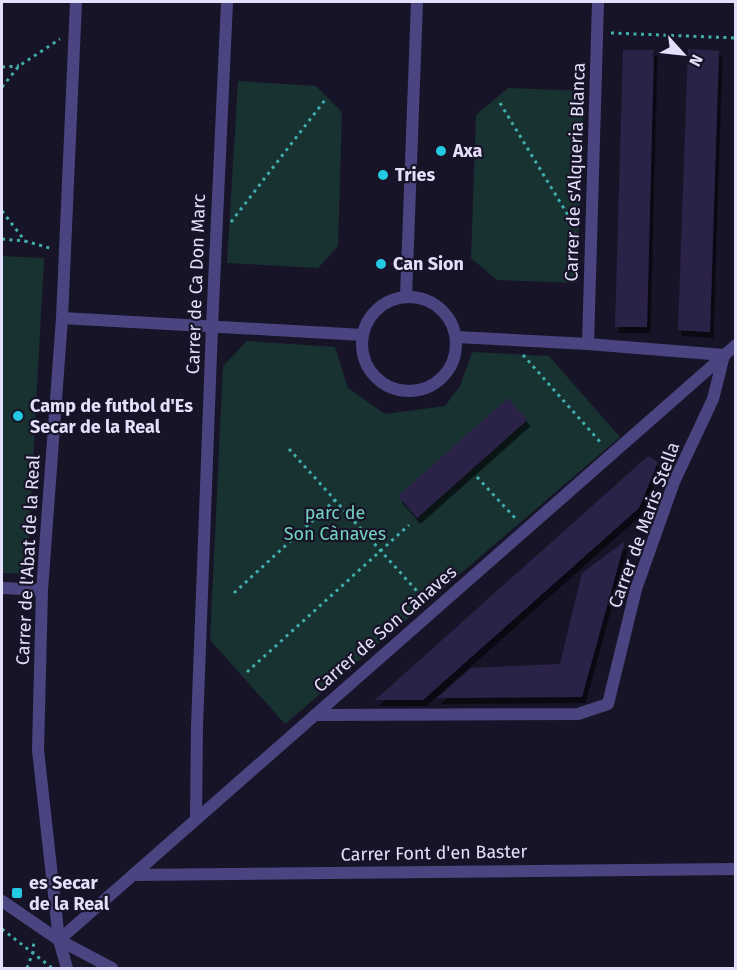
<svg xmlns="http://www.w3.org/2000/svg" width="737" height="970" viewBox="0 0 737 970" font-family="'Fira Sans',sans-serif">
<style>
.green{fill:#183131}
.building{fill:#2b2247;filter:url(#shadow)}
.lines{fill:none;stroke-linecap:round;stroke-linejoin:round}
.path{stroke:#41aeac;stroke-width:3;stroke-dasharray:3 4.5;stroke-linecap:butt}
.minor{stroke:#4a4581;stroke-width:12}
.poi-dot{fill:#23c8e3;stroke:#181428;stroke-width:2}
.labels{text-anchor:middle;dominant-baseline:central;stroke-width:4.5;stroke-linejoin:round;paint-order:stroke}
.poi-label{font-size:18px;font-weight:bold;fill:#e4dffb;stroke:#181428;text-anchor:start}
.street-label{font-size:18px;fill:#e4dffb;stroke:#181428}
.park-label{font-size:18px;fill:#73d3bf;stroke:#181428}
</style>
<defs>
<filter id="shadow"><feDropShadow dx="3.5" dy="6" stdDeviation="0" flood-color="#0009"/></filter>
</defs>
<rect width="100%" height="100%" fill="#181428"/>
<g class="green">
<path d="M238 81 316 86 342 112 338 246 318 268 227 263Z"/>
<path d="M508 88 584 91 577 283 497 280 471 258 476 115Z"/>
<path d="M2 256 44 258 27 574 2 573Z"/>
<path d="M247 341 335 347 348 388 385 414 445 406 460 386 472 352 549 356 620 437 285 724 210 640 223 366Z"/>
</g>
<g class="building">
<path d="M688 49 719 51 710 332 678 330Z"/>
<path d="M623 50H654L647 327H615Z"/>
<path d="M508 398 527 420 417 518 398 496Z"/>
<path d="M648 456 658 462 639 508 423 700H375Z"/>
<path d="M625 541 582 697 437 698 471 668 560 664 582 573Z"/>
</g>
<g class="lines">
<g class="path">
<path d="M611 33 736 38"/>
<path d="M2 67 19 66"/>
<path d="M2 87 19 66 60 39"/>
<path d="M500 103 577 230"/>
<path d="M2 211 25 241 53 249"/>
<path d="M231 222 325 100"/>
<path d="M2 239 25 241"/>
<path d="M523 355 602 444"/>
<path d="M289 449 425 600"/>
<path d="M477 477 516 519"/>
<path d="M234 593 335 500"/>
<path d="M247 672 409 525"/>
<path d="M2 929 52 968"/>
<path d="M27 968 33 952 34 939"/>
</g>
<g class="minor">
<path d="M406 296 417 2"/>
<circle cx="409" cy="344" r="47"/>
<path d="M62 318 363 335"/>
<path d="M456 337 588 344 724 355"/>
<path d="M588 344 598 2"/>
<path d="M2 588 42 590"/>
<path d="M315 715 578 714 608 704 636 589 674 482 713 399 724 355"/>
<path d="M196 819 197 726 212 327 227 2"/>
<path d="M133 875 736 869"/>
<path d="M2 901 59 940 112 968"/>
<path d="M59 940 736 345"/>
<path d="M67 968 59 940 38 750 42 590 62 318 76 2"/>
</g>
</g>
<g class="poi-dot">
<circle cx="441" cy="151" r="6"/>
<circle cx="383" cy="175" r="6"/>
<circle cx="381" cy="264" r="6"/>
<circle cx="18" cy="416" r="6"/>
<rect x="11" y="887" width="12" height="12" rx="3"/>
</g>
<g class="labels">
<g class="poi-label">
<text x="453" y="151">Axa</text>
<text x="395" y="175">Tries</text>
<text x="393" y="264">Can Sion</text>
<text x="30" y="406">Camp de futbol d'Es<tspan x="30" dy="21">Secar de la Real</tspan></text>
<text x="29" y="883">es Secar<tspan x="29" dy="21">de la Real</tspan></text>
</g>
<g class="street-label">
<text transform="translate(575 172) rotate(-88)">Carrer de s'Alqueria Blanca</text>
<text transform="translate(196 284) rotate(-88)">Carrer de Ca Don Marc</text>
<text transform="translate(644 525) rotate(-70)">Carrer de Maris Stella</text>
<text transform="translate(28 560) rotate(-87)">Carrer de l'Abat de la Real</text>
<text transform="translate(385 629) rotate(-41)">Carrer de Son Cànaves</text>
<text transform="translate(434 853) rotate(-1)">Carrer Font d'en Baster</text>
</g>
<g class="park-label">
<text x="335" y="513">parc de<tspan x="335" dy="21">Son Cànaves</tspan></text>
</g>
</g>
<rect width="737" height="970" fill="none" stroke="#e4dffb" stroke-width="6"/>
<g transform="translate(683 54) rotate(117)" stroke="#181428" stroke-width="4.5" paint-order="stroke">
<path d="M0-4.5L10 22L0 15L-10 22Z" fill="#e4dffb"/>
<text y="-9" font-size="16" font-weight="bold" text-anchor="middle" fill="#e4dffb">N</text>
</g>
</svg>
